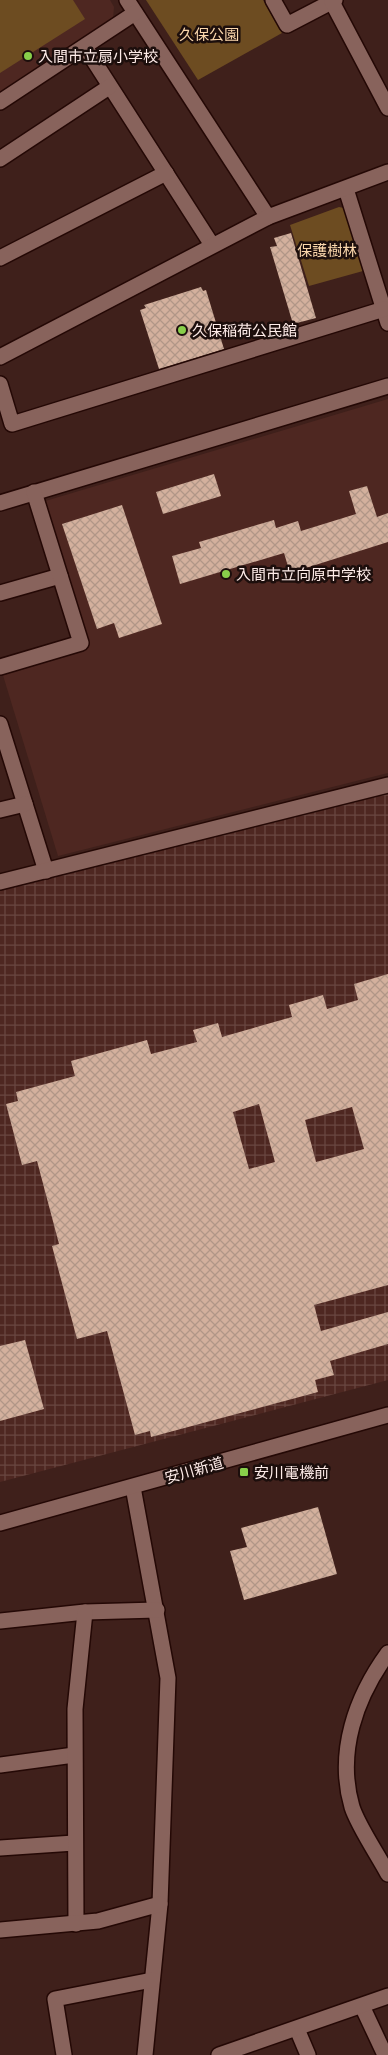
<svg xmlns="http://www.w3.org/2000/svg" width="388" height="2055" viewBox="0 0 388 2055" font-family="'PT Sans','Noto Sans JP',sans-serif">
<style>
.built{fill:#4e2721}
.industrial{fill:url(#industrial-grid)}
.park{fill:#6d4c21}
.building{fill:url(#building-cross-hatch);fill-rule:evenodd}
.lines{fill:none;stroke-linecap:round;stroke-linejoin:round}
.minor-casing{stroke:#240805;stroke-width:18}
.minor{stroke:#88635c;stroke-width:15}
.poi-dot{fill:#88cf4a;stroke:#1c0e0c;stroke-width:2}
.labels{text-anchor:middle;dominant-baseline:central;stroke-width:5;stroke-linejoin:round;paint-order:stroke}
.park-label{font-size:15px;fill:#fbd7ac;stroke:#1c0e0c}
.poi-label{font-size:15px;fill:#feece9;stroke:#1c0e0c;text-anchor:start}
.street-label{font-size:15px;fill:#feece9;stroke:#1c0e0c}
</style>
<defs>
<pattern id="industrial-grid" width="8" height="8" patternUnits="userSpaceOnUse" patternTransform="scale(1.25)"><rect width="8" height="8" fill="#4e2721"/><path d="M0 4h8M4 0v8" fill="none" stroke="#694641"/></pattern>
<pattern id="building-cross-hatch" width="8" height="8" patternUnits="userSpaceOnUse" patternTransform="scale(1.25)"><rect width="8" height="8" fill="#d3b09d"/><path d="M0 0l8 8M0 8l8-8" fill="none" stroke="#b19687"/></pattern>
</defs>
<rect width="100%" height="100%" fill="#3f201b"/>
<g class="built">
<path d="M0 0H110L114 7 113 19 0 93Z"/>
<path d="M388 399V773L58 856 2 672 87 646 42 502Z"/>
</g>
<path class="industrial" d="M388 792V1380L0 1482V889Z"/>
<g class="park">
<path d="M0 0H73L85 19 0 73Z"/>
<path d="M146 0H263L282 33 198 80Z"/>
<path d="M339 207 344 208 363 271 309 286 290 225Z"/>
</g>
<g class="building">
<path d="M291 233 316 318 293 324 270 247 277 246 274 238Z"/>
<path d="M201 287 203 291 206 290 224 349 159 369 140 310 146 308 144 305Z"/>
<path d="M214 474 221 496 163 514 156 492Z"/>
<path d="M367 486 377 517 388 513V542L290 573 284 553 180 584 172 556 201 548 199 542 274 520 276 528 298 521 301 531 356 514 349 491Z"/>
<path d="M122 505 162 624 119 638 114 623 97 629 62 524Z"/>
<path d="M388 974V1285L314 1305 321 1331 388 1312V1344L330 1361 334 1375 315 1380 318 1392 151 1437 150 1431 135 1435 107 1331 77 1339 52 1246 59 1244 37 1161 22 1165 6 1104 18 1101 16 1092 75 1076 71 1061 147 1040 151 1054 197 1042 193 1030 218 1023 222 1037 292 1017 289 1005 323 995 327 1009 358 1000 354 984ZM259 1104 275 1162 249 1169 233 1112ZM352 1107 364 1149 316 1162 305 1120Z"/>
<path d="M25 1340 44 1409 0 1421V1346Z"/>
<path d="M318 1507 337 1574 244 1600 230 1551 247 1547 241 1528Z"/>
</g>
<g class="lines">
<defs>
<g id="minor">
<path d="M127 0 268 217"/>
<path d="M273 0 287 25 335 0"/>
<path d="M332 2 388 108"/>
<path d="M85 47 212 245"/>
<path d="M0 102 135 13"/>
<path d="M0 159 109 87"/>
<path d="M346 189 388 323"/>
<path d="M0 258 166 173"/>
<path d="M0 357 268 217 388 172"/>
<path d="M0 384 12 424 384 309"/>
<path d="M0 503 388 386"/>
<path d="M0 593 60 576"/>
<path d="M0 667 81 643 34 492"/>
<path d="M0 724 46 871"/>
<path d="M0 810 25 804"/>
<path d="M0 882 388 785"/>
<path d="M133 1487 168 1678 160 1904 145 2055"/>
<path d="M0 1523 388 1415"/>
<path d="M0 1621 85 1612 157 1610"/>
<path d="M388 1653C356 1697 336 1752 352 1807 358 1826 378 1855 388 1874"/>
<path d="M0 1765 74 1755"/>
<path d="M0 1848 74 1843"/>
<path d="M76 1924 75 1709 85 1612"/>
<path d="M0 1930 98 1921 160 1904"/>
<path d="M362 2006 385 2055"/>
<path d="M297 2029 308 2055"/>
<path d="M64 2055 55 1999 152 1980"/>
<path d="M219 2055 388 1996"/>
</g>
</defs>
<use href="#minor" class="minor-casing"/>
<use href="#minor" class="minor"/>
</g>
<g class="poi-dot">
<circle cx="28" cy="56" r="5"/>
<circle cx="182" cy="330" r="5"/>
<circle cx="226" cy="574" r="5"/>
<rect x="239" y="1467" width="10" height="10" rx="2.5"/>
</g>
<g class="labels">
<g class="park-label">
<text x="209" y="34">久保公園</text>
<text x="327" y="250">保護樹林</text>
</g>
<g class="poi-label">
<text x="38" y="56">入間市立扇小学校</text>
<text x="192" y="330">久保稲荷公民館</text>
<text x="236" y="574">入間市立向原中学校</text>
<text x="254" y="1472">安川電機前</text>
</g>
<g class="street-label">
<text transform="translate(194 1470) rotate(-16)">安川新道</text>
</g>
</g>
</svg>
